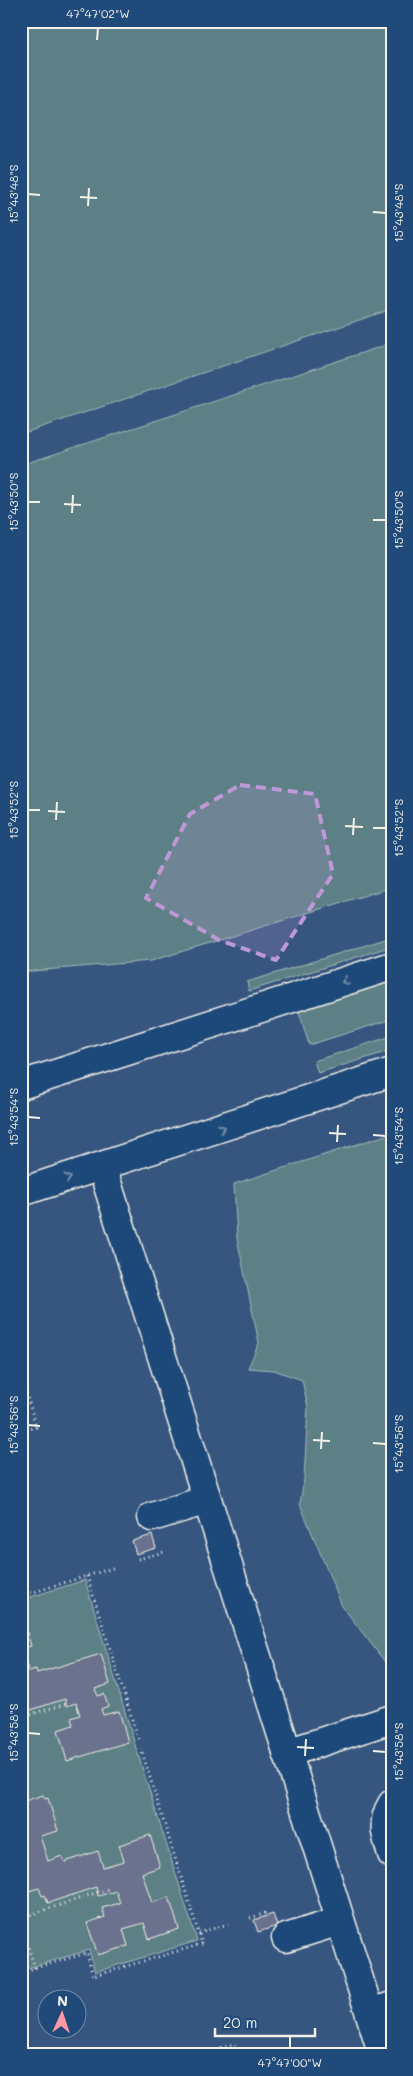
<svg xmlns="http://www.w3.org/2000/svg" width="413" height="2076" viewBox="0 0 413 2076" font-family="Mali,sans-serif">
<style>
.green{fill:#5c8085;stroke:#a8b8b6}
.building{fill:#6b728e;stroke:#f4f1e8}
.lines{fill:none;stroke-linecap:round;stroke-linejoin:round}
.minor-casing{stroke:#f4f1e8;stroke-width:31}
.path{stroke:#f4f1e8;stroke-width:3;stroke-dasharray:1 4;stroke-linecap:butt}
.minor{stroke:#1f4a7a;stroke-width:28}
.oneway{stroke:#748da6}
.marked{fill:#be98d6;fill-opacity:0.2;stroke:#be98d6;stroke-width:4;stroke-dasharray:10 6;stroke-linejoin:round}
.ticks{fill:none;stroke:#f4f1e8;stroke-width:2}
.neatline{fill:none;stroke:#f4f1e8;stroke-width:2}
.ticks-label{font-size:12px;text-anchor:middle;fill:#f4f1e8}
</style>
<rect width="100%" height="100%" fill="#365680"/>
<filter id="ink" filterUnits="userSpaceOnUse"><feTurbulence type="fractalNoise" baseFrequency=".02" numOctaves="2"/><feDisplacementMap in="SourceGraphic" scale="10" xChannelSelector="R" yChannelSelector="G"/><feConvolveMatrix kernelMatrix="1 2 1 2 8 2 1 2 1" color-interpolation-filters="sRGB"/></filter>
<g filter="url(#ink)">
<g class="green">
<path d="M21 21H392V309L21 434Z"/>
<path d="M392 343V887L151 961 21 972V465Z"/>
<path d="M392 937V946L249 991 247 982Z"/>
<path d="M392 979V1019L309 1045 298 1008Z"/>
<path d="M392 1036V1050L318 1073 314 1061Z"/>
<path d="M392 1133V1666L389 1667 342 1606 300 1504 304 1479 308 1407 302 1380 274 1370 248 1368 259 1343 237 1238 234 1184Z"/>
<path d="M85 1580 136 1748 197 1941 95 1972 89 1950 21 1970V1600Z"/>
</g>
<g class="building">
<path d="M21 1402 28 1424 21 1426Z"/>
<path d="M152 1535 156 1548 136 1554 132 1541Z"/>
<path d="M22 1616 31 1646 21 1649V1616Z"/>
<path d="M21 1653 28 1669 22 1671V1673L36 1669 37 1673 101 1654 110 1684 95 1689 98 1696 104 1694 108 1706 101 1709 103 1715 119 1711 128 1742 67 1761 58 1730 73 1725 71 1718 80 1715 76 1703 67 1706 65 1699 21 1713Z"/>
<path d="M43 1795 45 1799 48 1798 58 1831 40 1836 48 1861 62 1856 65 1862 98 1851 103 1867 124 1861 119 1845 150 1835 160 1867 142 1873 152 1903 169 1897 179 1929 149 1939 144 1923 123 1929 128 1946 98 1955 87 1923 105 1917 102 1908 120 1903 116 1891 98 1896 96 1887 48 1903 45 1895 42 1896 39 1888 22 1893 27 1909 21 1911V1802Z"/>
<path d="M273 1914 277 1926 258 1932 254 1920Z"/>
</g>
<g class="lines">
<defs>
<g id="minor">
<path d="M21 1085 392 966"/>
<path d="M102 1167 383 2055"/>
<path d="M21 1192 392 1072"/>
<path d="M152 1517 207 1500"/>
<path d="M287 1753 392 1719"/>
<path d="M392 1804C381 1822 386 1836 392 1854"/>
<path d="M286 1938 340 1921"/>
<path d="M370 2013 392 2006"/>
</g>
</defs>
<use href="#minor" class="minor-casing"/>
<g class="path">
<path d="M21 1374 36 1427 21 1431"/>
<path d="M138 1559 164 1552"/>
<path d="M87 1576 139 1741"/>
<path d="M21 1596 116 1567"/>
<path d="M21 1717 69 1703"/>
<path d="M21 1918 108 1889"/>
<path d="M250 1918 266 1913"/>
<path d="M21 1924 35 1968"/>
<path d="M199 1933 228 1924"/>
<path d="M21 1972 87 1953 93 1976 202 1944 141 1749"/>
<path d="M220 2055 218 2048 234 2044 237 2055"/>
</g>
<use href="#minor" class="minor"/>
</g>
<defs><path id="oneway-chevron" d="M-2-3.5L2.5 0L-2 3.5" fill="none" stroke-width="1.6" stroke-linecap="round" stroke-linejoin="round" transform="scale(1.25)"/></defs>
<g class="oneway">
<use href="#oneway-chevron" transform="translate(345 981) rotate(162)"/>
<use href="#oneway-chevron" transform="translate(222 1128) rotate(-18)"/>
<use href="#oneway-chevron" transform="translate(68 1178) rotate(-17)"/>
</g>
</g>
<path class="marked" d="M240 785 315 794 333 874 276 960 219 940 146 898 190 814Z"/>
<path class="ticks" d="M97 40 98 28M28 194 40 195M80 197 97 198M88 206 89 188M373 212 386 213M28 502H40M64 504 81 505M72 513 73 495M373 520H386M28 810H40M48 811 65 812M56 820 57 802M345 826 363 827M373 828H386M353 835 354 818M28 1117 40 1118M329 1133 346 1134M373 1135 386 1136M337 1142 338 1125M28 1425 40 1426M313 1440 330 1441M373 1443 386 1444M321 1449 322 1432M28 1733 40 1734M297 1747 314 1748M373 1751 386 1752M305 1756 306 1739M290 2048V2036"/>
<rect width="413" height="2076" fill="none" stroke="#1f4a7a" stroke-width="55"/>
<g transform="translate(62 2014) rotate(3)"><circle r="24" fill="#1f4a7a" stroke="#748da6"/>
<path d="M0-4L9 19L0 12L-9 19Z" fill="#ff9aa2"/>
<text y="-8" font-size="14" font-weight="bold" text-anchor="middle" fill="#f4f1e8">N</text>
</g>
<path d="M215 2028v8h100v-8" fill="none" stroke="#f4f1e8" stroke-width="2.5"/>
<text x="223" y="2028" font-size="15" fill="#f4f1e8" stroke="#1f4a7a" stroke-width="4" paint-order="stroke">20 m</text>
<rect x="28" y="28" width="358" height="2020" class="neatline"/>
<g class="ticks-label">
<text x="98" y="18">47°47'02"W</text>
<text transform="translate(14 194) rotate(-90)" y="4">15°43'48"S</text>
<text transform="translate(399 213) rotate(-90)" y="4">15°43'48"S</text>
<text transform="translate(14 502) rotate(-90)" y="4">15°43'50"S</text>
<text transform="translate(399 520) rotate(-90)" y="4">15°43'50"S</text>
<text transform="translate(14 810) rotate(-90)" y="4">15°43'52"S</text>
<text transform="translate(399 828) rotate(-90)" y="4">15°43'52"S</text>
<text transform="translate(14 1117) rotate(-90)" y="4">15°43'54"S</text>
<text transform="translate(399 1136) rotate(-90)" y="4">15°43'54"S</text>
<text transform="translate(14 1425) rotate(-90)" y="4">15°43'56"S</text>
<text transform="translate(399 1444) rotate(-90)" y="4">15°43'56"S</text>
<text transform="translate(14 1733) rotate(-90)" y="4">15°43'58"S</text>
<text transform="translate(399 1752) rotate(-90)" y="4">15°43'58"S</text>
<text x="290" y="2067">47°47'00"W</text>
</g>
</svg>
